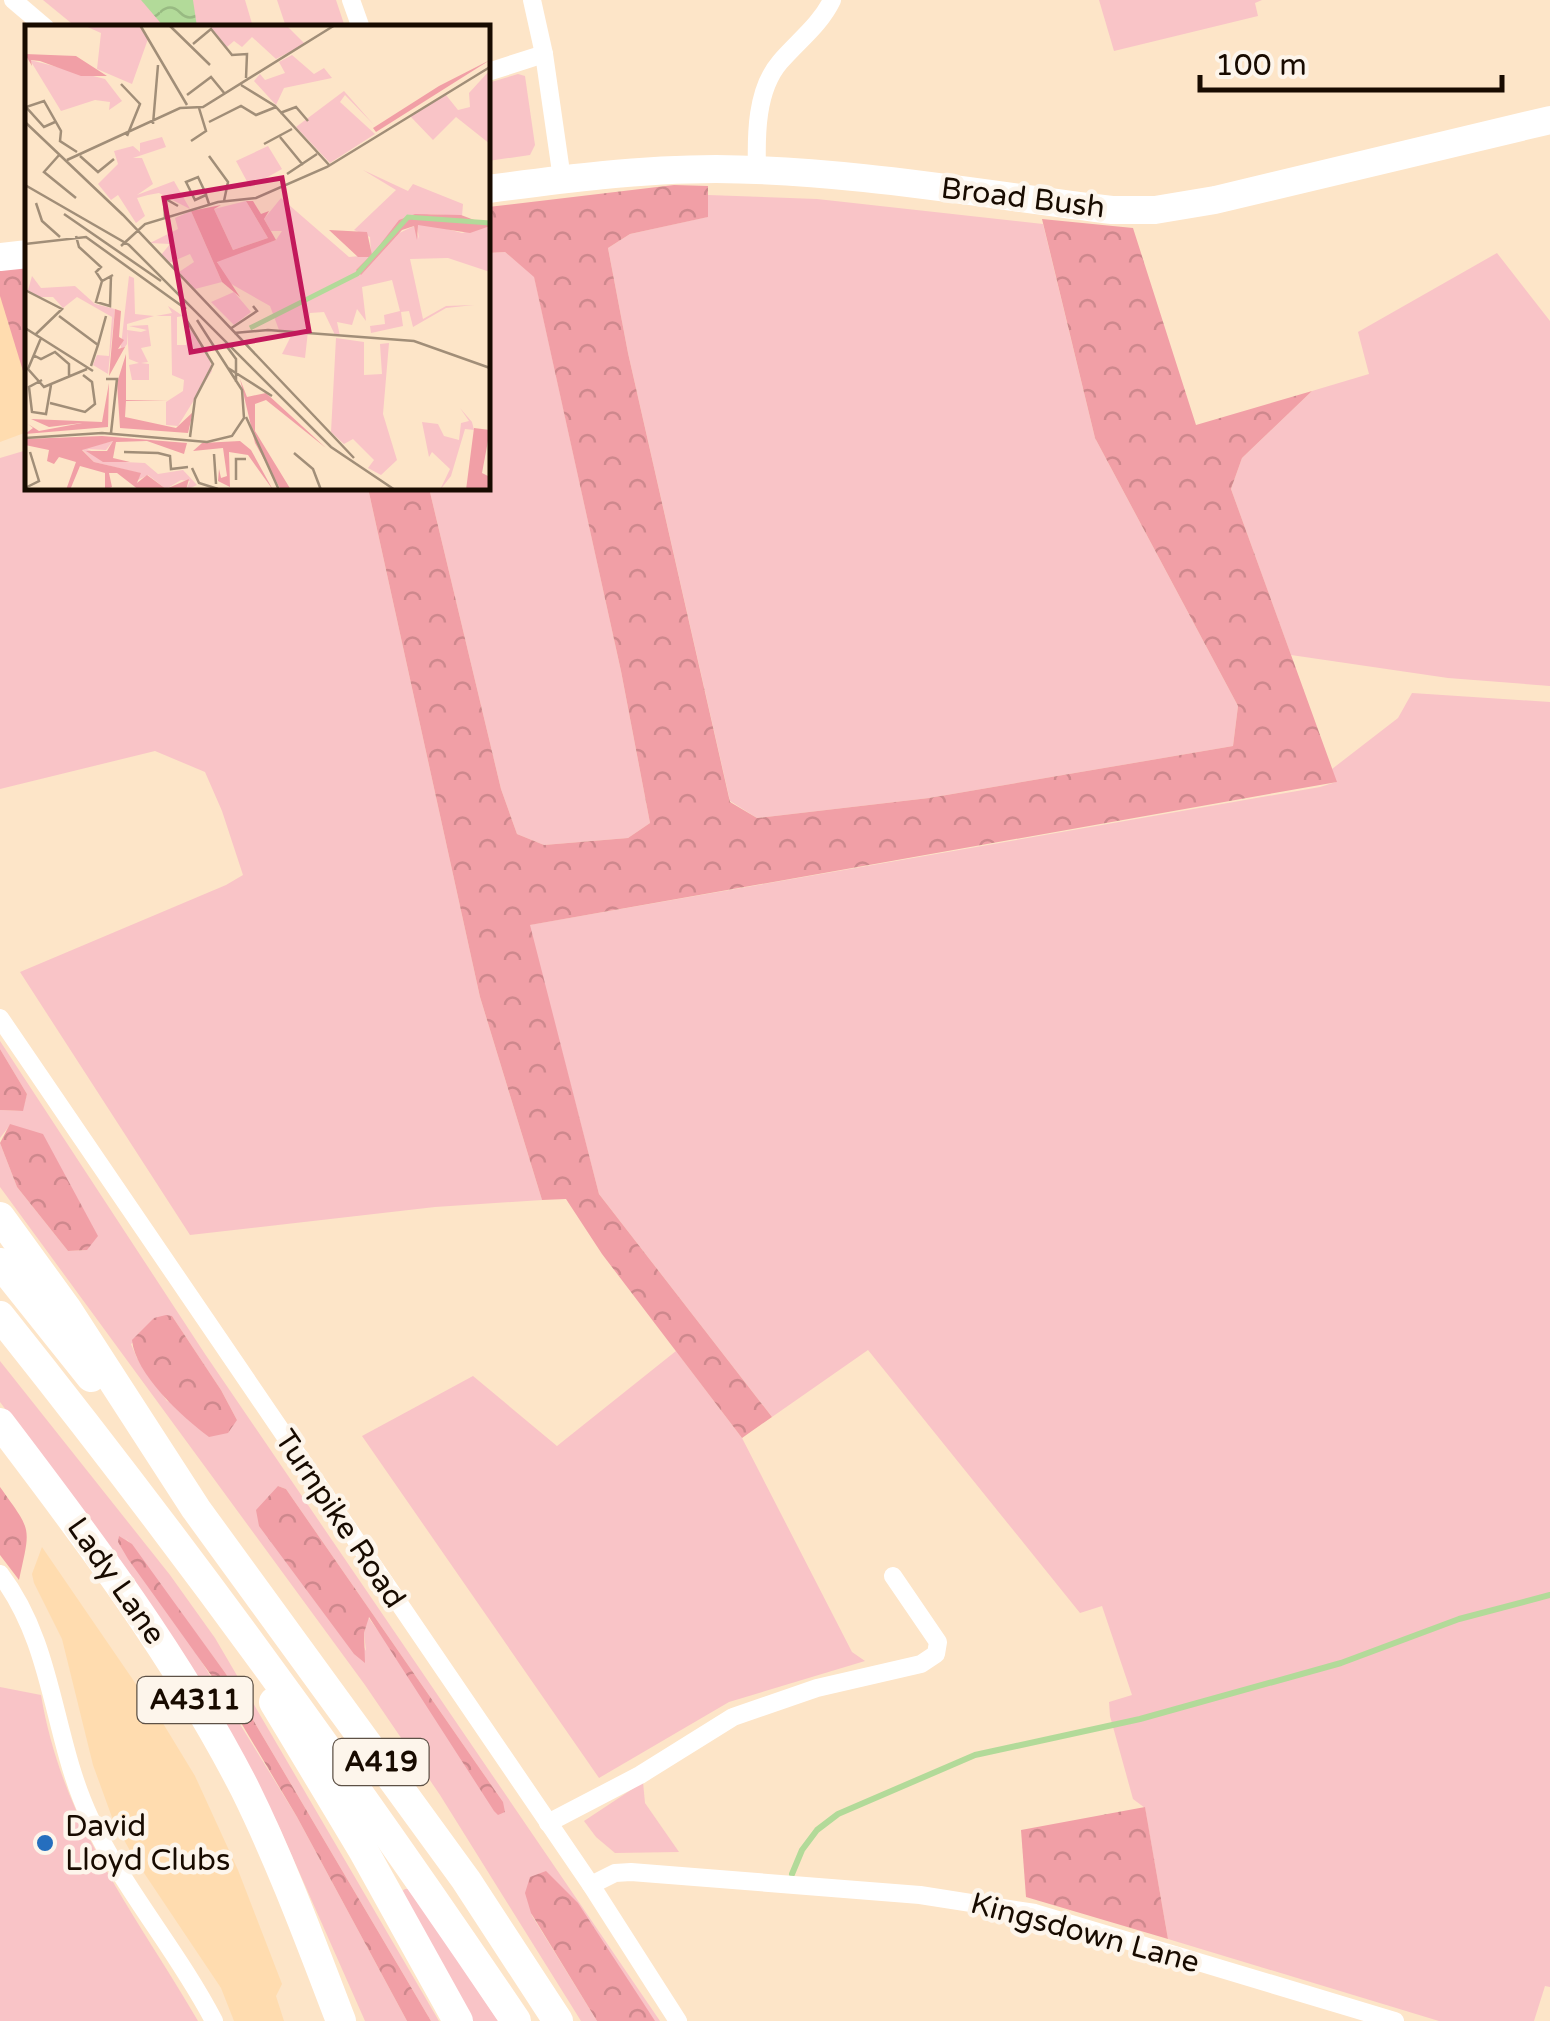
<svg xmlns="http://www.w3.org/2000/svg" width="1550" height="2021" viewBox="0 0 1550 2021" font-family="'Varela Round',sans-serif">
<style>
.built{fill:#ffdcaf}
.green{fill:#f9c4c7;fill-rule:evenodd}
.forest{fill:url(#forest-crowns)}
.water{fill:url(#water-waves)}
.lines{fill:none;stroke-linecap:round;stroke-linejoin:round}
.stream{stroke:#b2da99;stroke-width:6}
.minor{stroke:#fff;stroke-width:18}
.secondary{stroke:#fff;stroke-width:28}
.primary{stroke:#fff;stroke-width:30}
.trunk{stroke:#fff;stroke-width:30}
.poi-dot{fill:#256ebe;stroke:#fdf5eb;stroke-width:4}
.labels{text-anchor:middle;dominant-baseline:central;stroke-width:9;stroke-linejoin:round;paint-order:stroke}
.shield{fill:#fdf5eb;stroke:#5d5146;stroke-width:2.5}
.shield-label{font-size:28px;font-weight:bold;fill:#180b00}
.street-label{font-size:30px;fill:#180b00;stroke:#fdf5eb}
.poi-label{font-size:30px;fill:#180b00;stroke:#fdf5eb;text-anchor:start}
.inset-river{fill:none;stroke:#b2da99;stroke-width:5}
.inset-road{fill:none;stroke:#a18e78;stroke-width:2.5}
.view{fill:#c2185b;fill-opacity:0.15;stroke:#c2185b;stroke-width:5}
.inset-edge{fill:none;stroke:#180b00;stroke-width:5}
</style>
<defs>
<pattern id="forest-crowns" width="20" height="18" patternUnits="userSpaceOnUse" patternTransform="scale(2.5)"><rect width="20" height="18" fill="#f19fa6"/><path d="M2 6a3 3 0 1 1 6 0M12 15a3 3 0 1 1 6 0" fill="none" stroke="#ce888d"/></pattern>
<pattern id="water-waves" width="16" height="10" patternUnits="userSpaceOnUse" patternTransform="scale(2.5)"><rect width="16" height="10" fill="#b2da99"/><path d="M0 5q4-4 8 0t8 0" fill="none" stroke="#98ba82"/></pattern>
</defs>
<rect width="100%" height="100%" fill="#fde5c8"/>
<g class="built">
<path d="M27 277V432L0 442V280Z"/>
<path d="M42 1547 164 1725 195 1776 238 1870 282 1984 276 1996 284 2021H234L221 1988 134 1858 113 1820 93 1765 62 1639 34 1583 32 1574Z"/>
</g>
<g class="green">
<path d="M43 0H245L253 27H76Z"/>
<path d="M277 0H336L345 27H286Z"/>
<path d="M1099 0H1262L1255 3 1258 16 1114 51Z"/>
<path d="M518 74 525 76 535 145 530 155 488 161V83Z"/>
<path d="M708 195 817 199 1043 224 1095 438 1238 706 1233 746 929 798 757 818 730 801 628 353 608 248 630 234 707 217Z"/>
<path d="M505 252 534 276 621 671 650 823 628 838 544 845 517 834 501 789 429 488H488V253Z"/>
<path d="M1497 253 1550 321V686L1448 678 1291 655 1231 489 1242 458 1312 391 1369 374 1358 332Z"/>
<path d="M27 450 28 488H368L480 997 542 1200 435 1207 190 1235 20 972 226 885 243 875 222 811 205 772 155 751 0 789V458Z"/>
<path d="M1412 693 1550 702V1987L1545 1986 1534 2021H1439L1168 1939 1145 1808 1133 1799 1110 1716 1109 1702 1132 1695 1102 1606 1080 1613 868 1350 772 1417 599 1194 529 925 1320 787 1336 782 1332 769 1398 718Z"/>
<path d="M0 1041 205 1354 660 2021H655L531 1914 597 2021H581L440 1795 365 1685 0 1187V1143L17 1187 68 1251 87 1250 10 1125 0 1138V1110L22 1111 27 1094 0 1049ZM172 1316 221 1390 237 1420 167 1401 137 1358 131 1344ZM278 1486 286 1489 503 1802 368 1617 364 1633 366 1651Z"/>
<path d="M676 1351 742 1438 852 1652 865 1661 729 1702 599 1778 362 1436 473 1376 557 1446Z"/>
<path d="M0 1361 170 1575 215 1638 439 2021H431L226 1674 125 1537 297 1817 407 2021H365L277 1822 100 1535 0 1402Z"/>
<path d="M0 1687 41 1695C63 1825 134 1911 198 2021H0Z"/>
<path d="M643 1782 645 1803 679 1852 615 1853 596 1837 584 1821Z"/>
<path d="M405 1889H410L498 2021H470L401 1892Z"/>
</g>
<g class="forest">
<path d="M674 185 708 186V217L630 234 608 248 628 353 730 802 757 818 929 798 1233 746 1238 706 1095 438 1042 219 1133 228 1196 425 1312 391 1242 458 1231 489 1337 782 530 925 599 1194 772 1417 742 1438 602 1254 566 1199 542 1200 480 997 368 488H429L501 789 517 834 544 845 628 838 650 823 621 671 534 277 505 252 488 253V207Z"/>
<path d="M27 264V384L0 296V268Z"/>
<path d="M0 1049 27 1094 23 1111 0 1110Z"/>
<path d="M10 1124 43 1134 98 1236 87 1250 68 1251 17 1187 0 1143Z"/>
<path d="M166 1315 172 1316 221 1390 237 1420 228 1433 209 1437C182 1417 135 1374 132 1340L154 1318Z"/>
<path d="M278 1486 286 1489 503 1802 505 1812 498 1815 494 1811 369 1617 364 1633 365 1663 354 1654 259 1526 256 1510Z"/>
<path d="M0 1487C32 1532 31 1525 19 1580L0 1555Z"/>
<path d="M119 1536 132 1544 226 1674 431 2021H407L297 1817 221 1689 128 1559 118 1542Z"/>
<path d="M1145 1807 1168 1939 1026 1897 1021 1830Z"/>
<path d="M546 1871 578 1903 655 2021H597L531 1913 525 1893 530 1877Z"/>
</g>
<path class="water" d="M141 0H193L197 27H164Z"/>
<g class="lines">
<path class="stream" d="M792 1874 802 1850 817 1830 838 1814 975 1755 1140 1719 1341 1663 1459 1619 1550 1595"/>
<g class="minor">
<path d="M13 0 46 28"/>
<path d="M351 0 361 28"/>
<path d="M532 0 544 54 562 179"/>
<path d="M488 72 544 54"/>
<path d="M757 170C756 135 756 90 780 62 798 41 820 25 832 0"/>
<path d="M0 1018 591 1885 678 2021"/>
<path d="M0 1574C55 1646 52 1738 90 1818 124 1890 177 1950 214 2021"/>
<path d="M548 1823 640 1775 733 1717 817 1688 921 1664 936 1654 938 1642 893 1576"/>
<path d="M591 1885 615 1873 631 1872 920 1895 1035 1913 1395 2021"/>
</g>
<g class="secondary">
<path d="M488 189C563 179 640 169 716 169 849 170 981 194 1112 210H1155L1215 200 1550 120"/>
<path d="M0 257 28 254"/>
</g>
<path class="primary" d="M0 1423C89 1540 178 1658 245 1789 282 1864 311 1943 341 2021"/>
<g class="trunk">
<path d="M0 1217 66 1308 196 1509 466 1880 558 2021"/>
<path d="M0 1263 91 1377"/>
<path d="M0 1316C182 1544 353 1779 516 2021"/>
<path d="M274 1702 363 1850 458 2021"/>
</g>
</g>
<circle class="poi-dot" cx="45" cy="1843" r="10"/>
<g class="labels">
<g class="shield">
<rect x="137.5" y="1677" width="115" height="46" rx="8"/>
<rect x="333.5" y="1739" width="95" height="46" rx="8"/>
</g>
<g class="shield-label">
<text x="195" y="1700">A4311</text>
<text x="381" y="1762">A419</text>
</g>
<g class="street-label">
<text transform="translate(1023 198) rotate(7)">Broad Bush</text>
<text transform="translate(340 1519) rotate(56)">Turnpike Road</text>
<text transform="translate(116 1581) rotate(55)">Lady Lane</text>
<text transform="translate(1085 1933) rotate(15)">Kingsdown Lane</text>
</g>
<g class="poi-label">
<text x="65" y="1826">David<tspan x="65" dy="34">Lloyd Clubs</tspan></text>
</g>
</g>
<g transform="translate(25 25)">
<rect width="465" height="465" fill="#fde5c8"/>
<path d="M58 0H114L123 14 107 59 72 44 76 8ZM184 0H261L280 19 251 34 227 12 217 22 209 16 202 22ZM267 30 289 49 299 43 307 53 259 63 251 80 229 56 235 49 240 55 260 48 254 37ZM5 35 80 54 97 76 84 85 85 77 70 75 36 86ZM465 45V119L431 92 408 115 385 91 421 70 433 85 445 82 444 68ZM319 66 349 100 320 70 315 77 350 109 305 138 271 102ZM137 112 141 122 108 133H117L128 159 112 170 149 156 165 184 134 168 123 170 112 173 120 191 111 198 93 170 86 175 73 159 93 139 89 126 108 121 115 127V118ZM243 121 257 144 225 162 211 136ZM338 145 383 166 388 159 438 179 437 191 405 189 373 198 336 249 368 211 389 201 394 214 392 200 403 199 437 208 465 201V247L423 233 385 234 398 294 421 281 449 280 421 283 388 302 384 286 376 287 378 301 346 308 345 301 360 299 359 290 375 286 367 255 337 262 341 296 332 284 327 300 312 297 315 311 310 310 299 287 285 288 280 333 257 329 268 307 254 305 245 281 201 256 192 236 251 215 257 206H246L239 194 256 173 324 232 346 230 345 212 329 205 371 165ZM221 176 243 213 208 225 189 184ZM166 186 197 257 170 264 154 247 169 237 165 229 144 238 136 230 145 219 125 218 153 204 150 193ZM184 187 200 227 198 229 190 230 172 188ZM7 251 16 263 50 261 70 279 90 284 83 349 68 340 72 330 84 331 87 292 52 272 38 283 28 272H12L3 265ZM104 251 109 253 110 289 129 291 102 299V319L95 329ZM209 267 226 287 209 300 186 277ZM143 281 158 291 152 292V320H161L162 301 183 326 187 346 153 401 141 400V377L158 366 159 355 147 350 146 291H131L147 288ZM123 300 126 321 116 323 123 337 116 338 124 339V355H107L104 340 114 338 104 334 102 305 116 307 122 305 104 301ZM311 313 339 317V350L357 349 355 319 364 318 358 389 372 435 356 450 343 443 349 435 328 414 319 419 306 407ZM435 383 447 397 449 405 440 404 426 451 415 465 425 444 407 427 404 432 397 397 413 399 419 411 434 415 436 398 444 396ZM18 416 33 426 42 423 35 417 64 422 88 416 81 425 62 424 83 434 78 436 120 438 133 449 158 445 172 460 161 465 165 456 156 455 141 464 123 450 107 458 114 448 69 437 55 422 41 425 50 429 47 434 25 426Z" fill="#f9c4c7"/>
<path d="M0 29 51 31 82 51H56L15 36 6 35 7 41ZM465 35 351 107 348 103 414 61ZM221 176H228L236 189 244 186 239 194 251 215 192 237 215 272 197 257 166 186 196 180 189 184 208 225 243 213ZM390 189 436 190 465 201 445 208 393 200 392 215 389 201 377 205 336 250 331 245 344 232H333L304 205 342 207 347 230 374 195ZM90 284 96 286 94 312 99 315 93 324 100 322 84 351ZM101 329V375L144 376H101L100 392 151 403 168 387 163 408 95 403 92 358ZM215 354 222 372 241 368 301 423 241 375 230 379V406L266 465H256L230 418ZM84 358 83 402 0 409 8 403 3 399 14 406 57 398 24 402 6 394 77 397ZM449 403 465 405 457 448 465 452V465H441ZM77 411 162 418 159 429 122 416 91 417 88 433 105 437H78L61 426H82L88 416 57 425 69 437 116 448 112 458 122 450 141 464 164 454 161 465H114L92 448H84L87 462 80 465V448L55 441 45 465H41L51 437 34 432 29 439 22 436 24 425 0 420V414ZM215 416 226 425 248 465 223 430 204 427 205 462 193 456 194 444 196 453 202 451 198 423 168 426 177 418Z" fill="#f19fa6"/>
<path class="inset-river" d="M225 303 332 249 383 192 465 198"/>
<path class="inset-road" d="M115 0 162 80M144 0 185 40M168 19 186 4 207 30 222 29 221 53M96 59 115 79 102 111M216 60 250 81 305 141M162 70 186 52 200 69M255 88 271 82 283 96M0 97 98 190 329 433M30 97 19 102 1 82 19 76 36 106 35 116 52 127M184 97 216 81 231 90 251 82M128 99 133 40M255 112 278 140M166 116 181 106 174 83M239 119 267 104M35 129 19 147 51 173M55 131 73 147 89 134M184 131 203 157 199 176M42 135 155 83 178 82 310 0M262 149 292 129M0 160 104 220 306 422 370 465M181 170 170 175 161 157 173 152 181 169V170L184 179M11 178 17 196 35 212M39 189 136 256M140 192 139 173 153 181M51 211 54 222 76 242 71 247 77 256 88 250M0 219 61 212 161 284M96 221 120 199 193 177 231 173 302 142 465 42M77 256 71 277 85 281 86 251M0 265 37 284 11 309M34 291 73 320 66 341M159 291 188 339 170 374 165 412M0 303 68 346M205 304 232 286 228 281M209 308 243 305 389 316 465 343M16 313 3 344 19 362 62 344M200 319 211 334V357M73 320 81 291M8 330 16 334 30 327 44 339V351M203 343 247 371M81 354H92L86 408M17 355 4 362 7 387 21 389 26 360M25 378 60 387 70 379 67 357 58 350M221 392 254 465M0 413 77 408 182 417 207 411 219 393 217 365 172 295M99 427 133 428 145 431 146 444 163 442M269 428 288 444 296 465M189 429 191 459M167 443 174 458 193 464 238 465M211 455V434H221M0 463 14 456 5 427"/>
<path class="view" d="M257 153 284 306 166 327 139 173Z"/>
<rect width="465" height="465" class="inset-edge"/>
</g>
<path d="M1200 75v15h302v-15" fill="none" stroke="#180b00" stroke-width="5"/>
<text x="1215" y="75" font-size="30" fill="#180b00" stroke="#fdf5eb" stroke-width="8" paint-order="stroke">100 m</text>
</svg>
